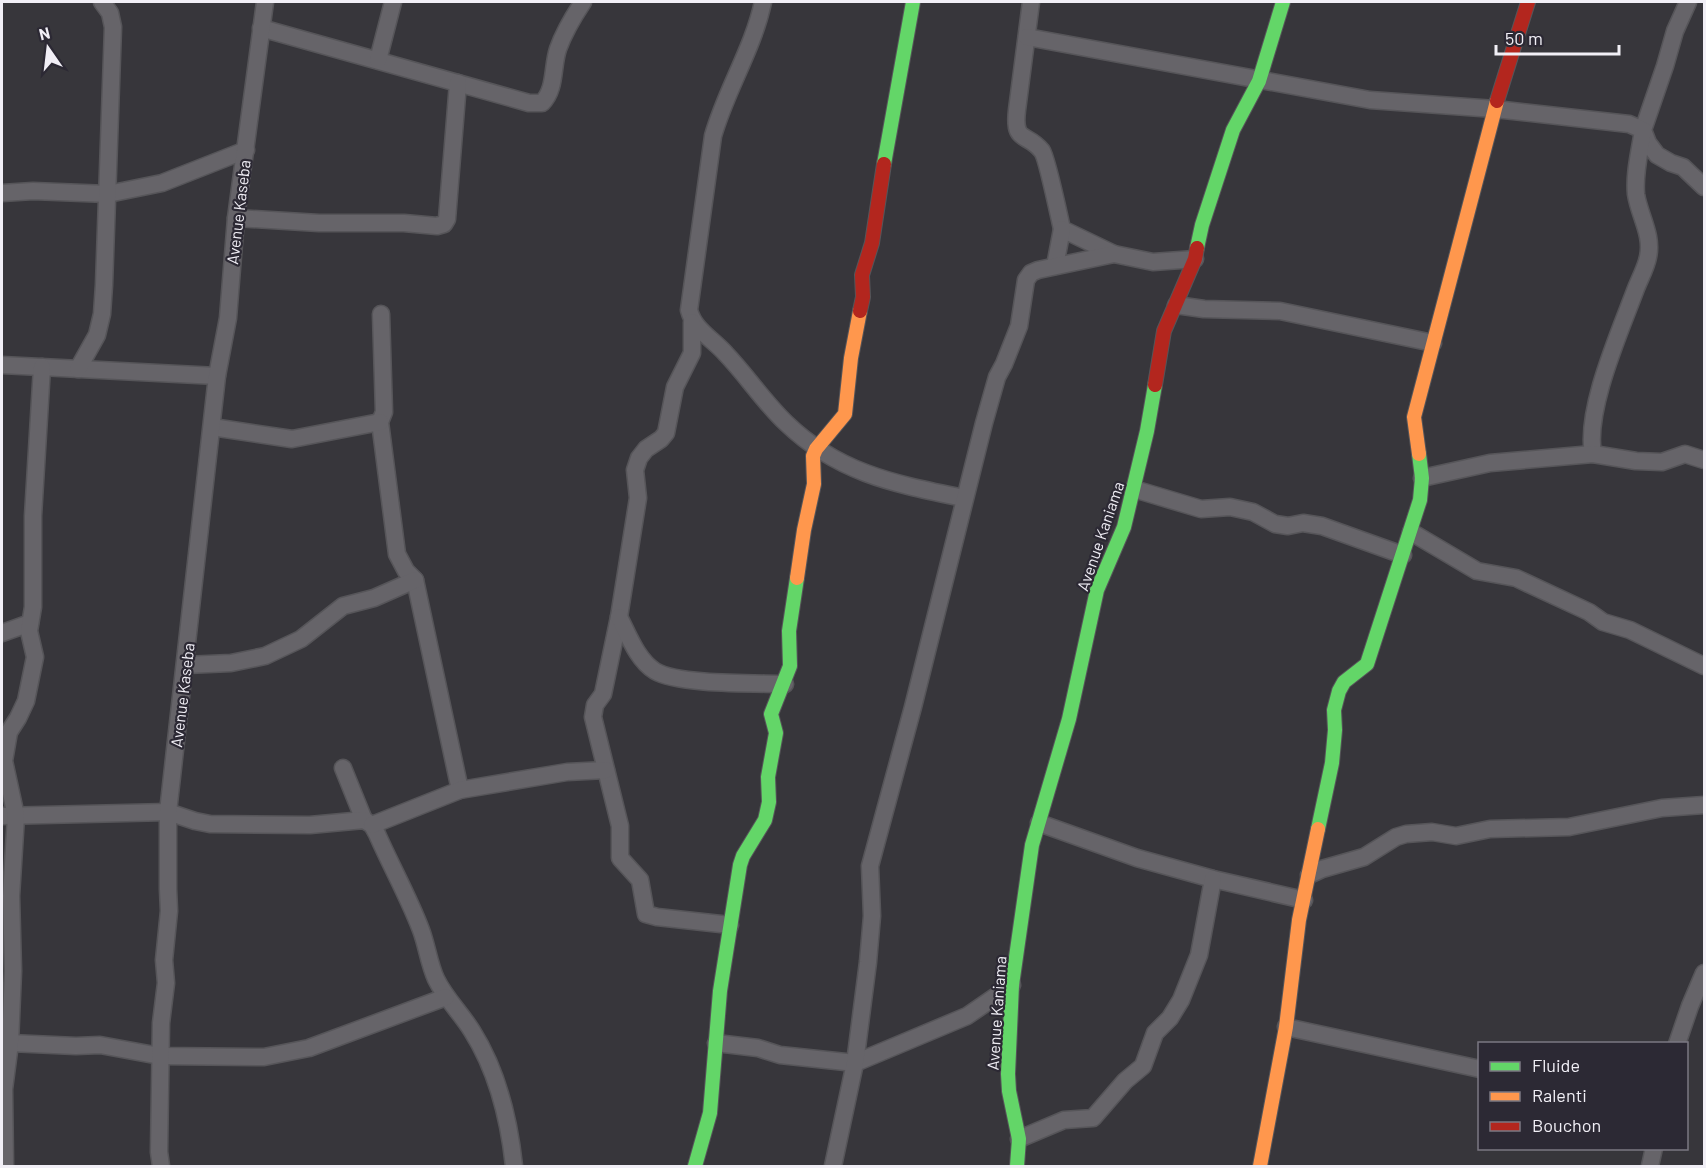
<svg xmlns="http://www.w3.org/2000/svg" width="1706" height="1168" viewBox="0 0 1706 1168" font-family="Barlow,sans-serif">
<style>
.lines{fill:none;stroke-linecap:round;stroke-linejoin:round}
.street-casing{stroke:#565559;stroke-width:19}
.fast-casing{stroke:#565559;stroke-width:16}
.slow-casing{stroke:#565559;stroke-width:16}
.jam-casing{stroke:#565559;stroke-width:16}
.street{stroke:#666469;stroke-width:16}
.fast{stroke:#63d668;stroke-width:14}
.slow{stroke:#ff974d;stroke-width:14}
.jam{stroke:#b3261e;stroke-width:14}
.labels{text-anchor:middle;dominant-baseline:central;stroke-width:4.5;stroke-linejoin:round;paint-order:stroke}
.street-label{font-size:16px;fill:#f1eff6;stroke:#2c2934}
</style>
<rect width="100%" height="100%" fill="#37363b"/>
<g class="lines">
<defs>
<g id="street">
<path d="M763 2C753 49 726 90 713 136L689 310C694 330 713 339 726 354 747 376 764 402 786 423 839 474 896 484 964 498"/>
<path d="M1031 2 1017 110C1013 144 1027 132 1042 151 1047 158 1059 216 1062 229L1114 254"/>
<path d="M1688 2 1675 31 1665 66 1643 130 1648 143 1657 155 1671 163 1683 167 1704 187"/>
<path d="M261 28 529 103H542C556 89 552 67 558 49 564 32 573 17 583 2"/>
<path d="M1027 37 1370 100 1495 109 1629 124 1643 130C1640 151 1634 173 1636 194 1639 215 1653 235 1648 257 1646 268 1639 280 1635 291 1619 334 1585 410 1593 454"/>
<path d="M378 60 393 2"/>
<path d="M2 193 33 191 108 194 162 183 246 150"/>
<path d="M236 218 319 223H404L437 226 444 224 447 219 458 83"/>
<path d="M1055 266 1062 229"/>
<path d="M1176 305 1204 309 1280 311 1433 343"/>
<path d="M381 314 384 412 380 422 397 554 406 571 415 580 460 790"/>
<path d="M692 322V353L675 387 666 433 661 439 646 449 639 458 635 470 638 498 619 617 603 694 595 705 593 717 620 826V858L640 880 646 914 657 917 730 925"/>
<path d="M2 365 217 376"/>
<path d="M78 369 97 335 102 314 104 285 113 27 110 13 102 2"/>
<path d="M212 427 292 439 380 422"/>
<path d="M1422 478 1490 463 1593 454 1636 461 1662 462 1685 454 1704 460"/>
<path d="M1134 489 1201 509 1230 507 1253 512 1275 524 1288 526 1303 523 1322 526 1403 555"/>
<path d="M1411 532 1477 571 1516 578 1589 612 1603 622 1630 630 1704 666"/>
<path d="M619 617C628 634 637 660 655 671 678 685 755 683 785 684"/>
<path d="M2 633 30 623"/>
<path d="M186 665 231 663 265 656 301 639 343 606 374 598 415 580"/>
<path d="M343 768 364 820"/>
<path d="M2 816 168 812 195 821 210 824 310 825 364 820 372 825 377 834C391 866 409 898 421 930 427 946 429 964 436 979 445 998 461 1013 472 1031 498 1072 509 1119 514 1166"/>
<path d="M1039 823 1137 858 1213 879 1304 900"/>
<path d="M372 825 460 790 567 772 606 770"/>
<path d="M1309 875 1322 869 1364 857 1396 837 1406 834 1432 832 1456 836 1490 829 1569 827 1662 808 1704 805"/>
<path d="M1286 1027 1480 1069"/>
<path d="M10 1043 76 1046 100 1045 160 1056 264 1057 309 1048 446 997"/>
<path d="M716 1043 758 1048 780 1055 855 1063 967 1016 1012 985"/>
<path d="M1677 1044 1690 1006 1704 973"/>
<path d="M1019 1139 1064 1120 1093 1118 1125 1081 1143 1066 1155 1033 1170 1018 1181 1000 1199 955 1213 879"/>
<path d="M5 1166 4 1089 10 1043 13 971 11 896 16 816 4 761 9 732 18 718 26 701 35 657 29 631 33 607V516L42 367"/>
<path d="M161 1166 159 1152 161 1023 166 983 164 960 169 911 168 889V812L217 376 228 318 236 218 265 2"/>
<path d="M833 1166 855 1063 868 962 872 916 870 866 913 707 984 423 997 377 1004 364 1019 326 1026 280 1031 273 1038 270 1114 254 1153 262 1195 259"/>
<path d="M1650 1166 1654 1148"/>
</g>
<g id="fast">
<path d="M884 164 913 2"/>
<path d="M1197 248 1202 225 1233 130 1259 81 1283 2"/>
<path d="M1318 829 1332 763 1335 730 1334 710 1339 691 1344 682 1367 664 1420 500 1422 478 1419 454"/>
<path d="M695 1166 710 1113 720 991 740 865 743 856 765 820 769 802 768 777 776 733 771 714 790 666 789 631 797 578"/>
<path d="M1017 1166 1019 1139 1009 1091 1008 1074 1012 985 1032 845 1069 719 1097 590 1124 527 1147 431 1155 385"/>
</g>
<g id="slow">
<path d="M1419 454 1414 417 1497 101"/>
<path d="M797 578 804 530 814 484 813 456 816 449 845 414 851 358 860 311"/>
<path d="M1260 1166 1286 1027 1299 920 1318 829"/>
</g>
<g id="jam">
<path d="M1497 101 1528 2"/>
<path d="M860 311 863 297 862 275 872 243 884 164"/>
<path d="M1155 385 1164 331 1195 259 1197 248"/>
</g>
</defs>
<use href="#street" class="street-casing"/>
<use href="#fast" class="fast-casing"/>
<use href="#slow" class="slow-casing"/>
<use href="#jam" class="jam-casing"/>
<use href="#street" class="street"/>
<use href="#fast" class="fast"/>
<use href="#slow" class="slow"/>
<use href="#jam" class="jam"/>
</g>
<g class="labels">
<g class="street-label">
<text transform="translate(238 212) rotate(-83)">Avenue Kaseba</text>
<text transform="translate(1100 536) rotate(-71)">Avenue Kaniama</text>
<text transform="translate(182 695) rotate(-83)">Avenue Kaseba</text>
<text transform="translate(996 1013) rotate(-86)">Avenue Kaniama</text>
</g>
</g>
<rect width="1706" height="1168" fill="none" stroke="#f1eff6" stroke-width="6"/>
<rect x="1478" y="1042" width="210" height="108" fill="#2c2934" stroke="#7b7882" stroke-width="1.5"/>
<rect x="1490" y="1062" width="30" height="9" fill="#63d668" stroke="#7b7882" stroke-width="1.5"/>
<text x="1532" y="1072" font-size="18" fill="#f1eff6">Fluide</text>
<rect x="1490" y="1092" width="30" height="9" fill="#ff974d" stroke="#7b7882" stroke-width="1.5"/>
<text x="1532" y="1102" font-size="18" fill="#f1eff6">Ralenti</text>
<rect x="1490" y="1122" width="30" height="9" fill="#b3261e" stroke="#7b7882" stroke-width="1.5"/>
<text x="1532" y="1132" font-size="18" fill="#f1eff6">Bouchon</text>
<g transform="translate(48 48) rotate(346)" stroke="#2c2934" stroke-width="4.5" paint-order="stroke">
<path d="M0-4.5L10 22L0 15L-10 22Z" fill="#f1eff6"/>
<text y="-9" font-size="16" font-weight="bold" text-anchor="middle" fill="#f1eff6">N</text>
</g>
<path d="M1496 45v9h123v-9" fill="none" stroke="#f1eff6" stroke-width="3"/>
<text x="1505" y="45" font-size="18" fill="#f1eff6" stroke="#2c2934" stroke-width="4.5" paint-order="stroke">50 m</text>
</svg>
